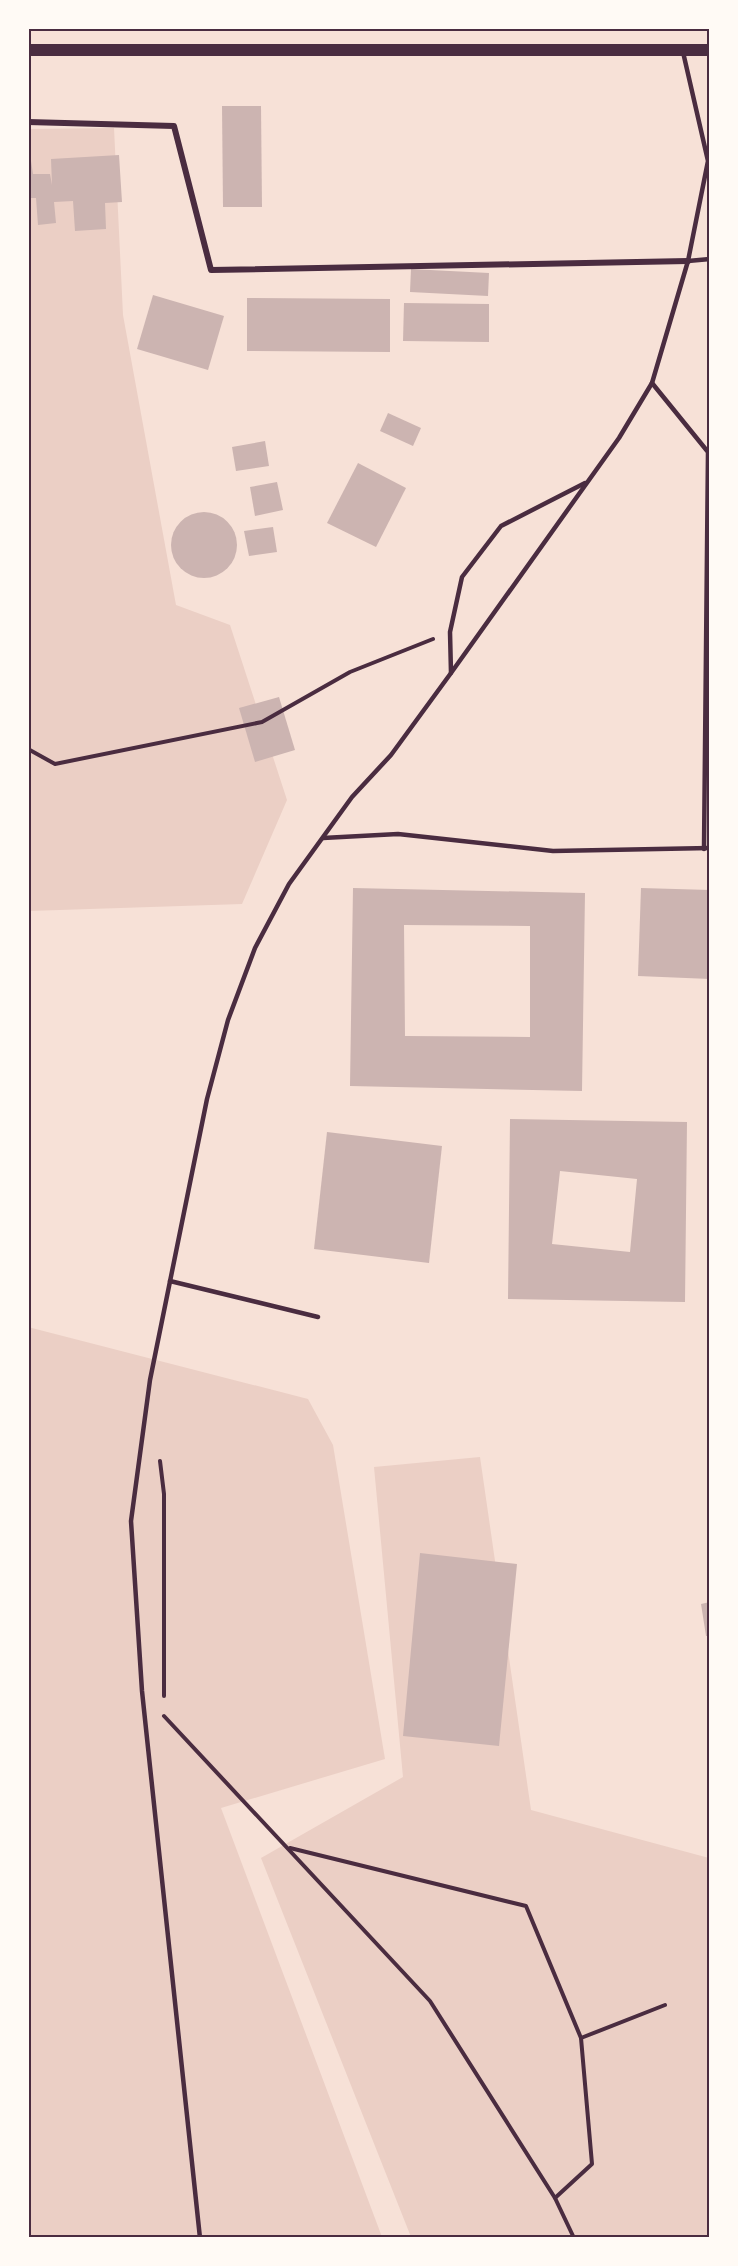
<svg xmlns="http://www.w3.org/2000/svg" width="738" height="2266" viewBox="0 0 738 2266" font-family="Signika,sans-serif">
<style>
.green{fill:#ebcfc5}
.building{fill:#ccb4b1;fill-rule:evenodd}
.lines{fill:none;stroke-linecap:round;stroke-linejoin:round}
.path{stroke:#4a2c40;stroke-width:4}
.service{stroke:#4a2c40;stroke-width:4.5}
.minor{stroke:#4a2c40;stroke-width:6}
.secondary{stroke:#4a2c40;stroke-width:12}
.neatline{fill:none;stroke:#4a2c40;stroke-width:2}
</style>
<rect width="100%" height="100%" fill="#f7e1d7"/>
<g class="green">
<path d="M114 128 123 315 176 605 230 625 287 800 242 904 29 911 28 129Z"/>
<path d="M28 1327 308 1399 333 1445 385 1759 221 1808 382 2237H29Z"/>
<path d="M480 1457 531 1810 709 1858V2237H411L261 1858 403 1777 374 1467Z"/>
</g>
<g class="building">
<path d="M222 106H261L262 207H223Z"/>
<path d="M28 141 33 174H50L52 185 51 159 119 155 122 202 105 203 106 229 75 231 73 201 54 202 56 223 38 225 36 198H28Z"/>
<path d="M411 269 489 273 488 296 410 292Z"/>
<path d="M153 295 224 316 208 370 137 349Z"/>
<path d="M247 298 390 299V352L247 351Z"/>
<path d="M404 303 489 304V342L403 341Z"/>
<path d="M388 413 421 428 413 446 380 431Z"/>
<path d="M265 441 269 466 236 471 232 447Z"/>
<path d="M358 463 406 488 376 547 327 523Z"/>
<path d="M277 482 283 510 255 516 250 487Z"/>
<circle cx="204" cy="545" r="33"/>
<path d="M273 527 277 552 249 556 244 531Z"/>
<path d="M279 697 295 750 255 762 239 708Z"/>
<path d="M353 888 585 893 582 1091 350 1086ZM404 925 530 926V1037L405 1036Z"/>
<path d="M641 888 710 890V979L638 976Z"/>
<path d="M510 1119 687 1122 685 1302 508 1299ZM560 1171 637 1179 630 1252 552 1244Z"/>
<path d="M327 1132 442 1146 429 1263 314 1249Z"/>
<path d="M420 1553 517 1564 499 1746 403 1736Z"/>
<path d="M710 1602V1636H706L701 1604Z"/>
</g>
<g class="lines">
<g class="path">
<path d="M28 749 55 764 262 722 350 672 433 639"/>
<path d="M160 1461 164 1494V1696"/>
<path d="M164 1716 430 2001 555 2198 574 2238"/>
<path d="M290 1848 526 1906 581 2038 592 2164 555 2198"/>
<path d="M581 2038 665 2005"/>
</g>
<g class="service">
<path d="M688 261 710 259"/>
<path d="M652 383 708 452 704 849"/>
<path d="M451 673 450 632 462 577 501 526 585 483"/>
<path d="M323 838 398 834 553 851 710 848"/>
<path d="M170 1281 318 1317"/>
<path d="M200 2238 142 1691 131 1521 150 1380 207 1099 228 1020 255 948 289 884 352 797 391 755 451 673 619 438 652 383 688 261 708 161 683 52"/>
</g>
<path class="minor" d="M28 122 174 126 211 270 688 261"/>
<path class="secondary" d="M28 50H710"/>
</g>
<rect width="738" height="2266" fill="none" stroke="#fffaf5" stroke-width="60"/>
<rect x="30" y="30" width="678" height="2206" class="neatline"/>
</svg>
